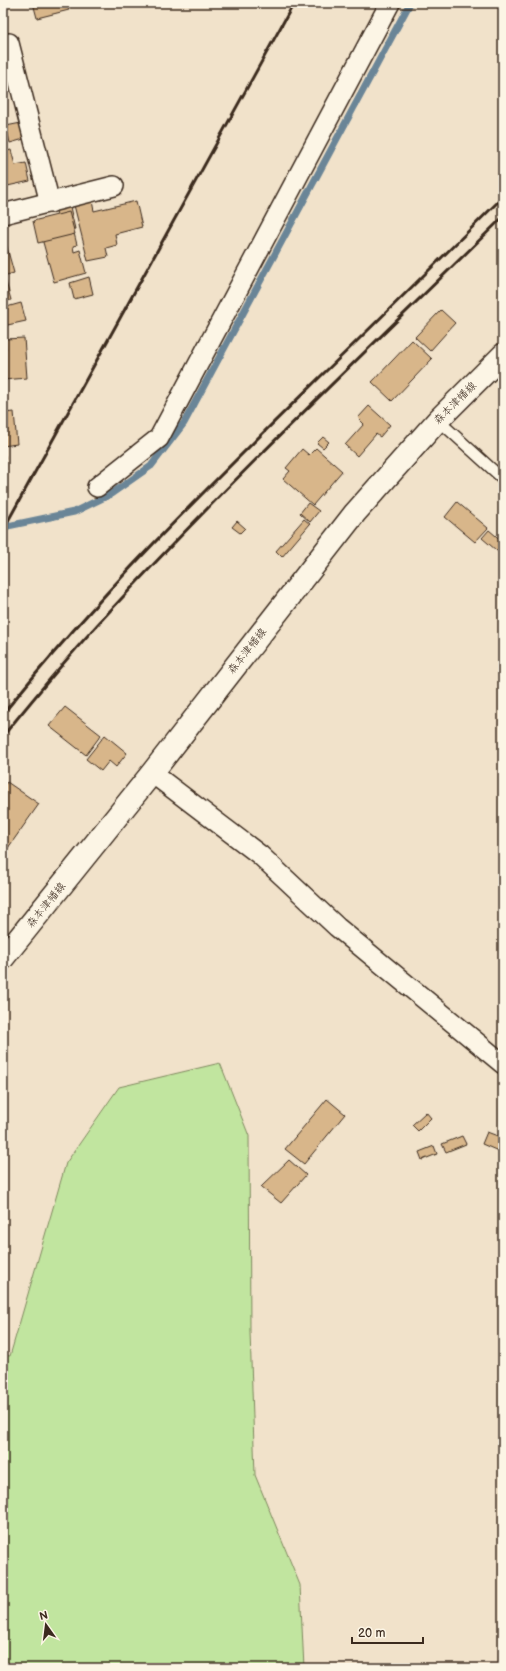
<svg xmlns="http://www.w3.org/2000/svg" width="506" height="1671" viewBox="0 0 506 1671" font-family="'Balsamiq Sans','Klee One',sans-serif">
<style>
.green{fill:#c1e59f;stroke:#7e885e}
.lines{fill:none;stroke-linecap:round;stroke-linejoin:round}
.stream{stroke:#6a8597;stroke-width:7}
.building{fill:#d8b68a;stroke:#3b2a1e}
.service-casing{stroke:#3b2a1e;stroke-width:13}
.minor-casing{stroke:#3b2a1e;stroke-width:22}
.secondary-casing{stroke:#3b2a1e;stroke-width:25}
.service{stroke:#fcf5e5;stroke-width:10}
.minor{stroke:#fcf5e5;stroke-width:19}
.secondary{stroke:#fcf5e5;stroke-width:22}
.rail{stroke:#3b2a1e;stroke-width:3}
.labels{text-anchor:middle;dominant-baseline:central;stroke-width:4;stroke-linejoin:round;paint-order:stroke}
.street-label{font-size:11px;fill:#3b2a1e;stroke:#fcf5e5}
</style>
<rect width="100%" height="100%" fill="#f1e2ca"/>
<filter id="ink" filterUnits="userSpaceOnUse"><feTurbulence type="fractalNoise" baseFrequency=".025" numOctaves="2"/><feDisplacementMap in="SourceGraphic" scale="8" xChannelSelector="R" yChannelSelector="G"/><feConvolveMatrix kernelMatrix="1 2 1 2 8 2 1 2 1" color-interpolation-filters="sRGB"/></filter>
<g filter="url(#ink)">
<path class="green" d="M220 1063 249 1136 250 1332 255 1475 300 1585 304 1668H3V1355L10 1356 66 1163 119 1087Z"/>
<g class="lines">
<path class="stream" d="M3 527 74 512 111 494 151 466 184 423 410 3"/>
</g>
<g class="building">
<path d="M33 3H67L69 10 37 18Z"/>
<path d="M21 123 24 139 10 143 6 126Z"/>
<path d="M11 150 15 165 26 163 30 181 3 187V152Z"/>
<path d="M92 201 94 211 136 201 142 227 115 234 117 245 106 248 108 257 88 261 74 205Z"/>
<path d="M70 207 75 229H73L77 245 73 246 74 252 80 250 86 273 54 282 41 235 61 230 56 211Z"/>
<path d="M69 212 75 234 38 243 33 221Z"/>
<path d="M6 244 14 273 3 276V245Z"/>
<path d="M89 277 93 294 74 299 70 283Z"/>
<path d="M3 282H6L11 300 3 302Z"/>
<path d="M21 303 26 321 3 326V308Z"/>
<path d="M441 310 455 323 430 351 415 337Z"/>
<path d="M24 338 27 378 3 380V349H6L5 339Z"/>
<path d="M412 340 432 359 392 401 372 382Z"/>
<path d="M369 406 390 425 380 437 376 434 357 456 345 445 364 424 358 418Z"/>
<path d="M14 412 17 444 3 446V413Z"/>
<path d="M323 437 329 442 323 448 317 443Z"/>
<path d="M316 448 342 471 313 505 283 479 290 471 286 468 302 449 309 455Z"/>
<rect x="3" y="456" width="2" height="34"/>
<path d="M457 502 488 528 475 542 445 517Z"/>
<path d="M308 503 319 511 310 522 300 513Z"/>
<path d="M304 519 310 524 282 557 276 551Z"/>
<path d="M237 521 245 528 240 533 232 527Z"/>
<path d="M489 530 503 542V556L482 538Z"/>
<path d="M65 707 101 735 86 755 49 726Z"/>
<path d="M105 735 127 753 116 767 109 761 101 771 86 759Z"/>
<path d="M7 782 39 804 3 855V787Z"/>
<path d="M327 1099 345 1114 304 1164 285 1149Z"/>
<path d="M426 1112 431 1118 418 1131 412 1125Z"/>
<path d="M487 1132 503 1138V1153L482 1144Z"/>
<path d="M462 1136 466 1144 446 1152 442 1144Z"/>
<path d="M434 1146 437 1154 422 1160 419 1152Z"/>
<path d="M289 1160 306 1175 281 1203 261 1187Z"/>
</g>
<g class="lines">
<defs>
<path id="service" d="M438 420 503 479"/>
<g id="minor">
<path d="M9 43 50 203"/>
<path d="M3 214 114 186"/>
<path d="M97 487 159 438 390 3"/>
<path d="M152 773 260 855 337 927 503 1064"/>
</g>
<path id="secondary" d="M3 958 152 773 355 513 438 420 503 355"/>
</defs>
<use href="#service" class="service-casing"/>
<use href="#minor" class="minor-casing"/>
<use href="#secondary" class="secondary-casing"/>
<use href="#service" class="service"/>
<use href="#minor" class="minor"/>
<use href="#secondary" class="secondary"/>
<g class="rail">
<path d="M3 530 294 3"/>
<path d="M3 714C100 592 212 483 323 374 383 316 443 256 503 197"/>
<path d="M3 736C37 694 72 652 109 612 235 475 371 347 503 217"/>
</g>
</g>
</g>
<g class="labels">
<g class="street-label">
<text transform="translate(455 403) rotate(-45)">森本津幡線</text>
<text transform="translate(247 651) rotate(-52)">森本津幡線</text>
<text transform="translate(46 905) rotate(-51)">森本津幡線</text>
</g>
</g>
<rect width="506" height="1671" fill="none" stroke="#fcf5e5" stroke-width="16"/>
<rect x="8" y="8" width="490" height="1655" fill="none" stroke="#3b2a1e" stroke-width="1.5" filter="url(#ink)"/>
<g transform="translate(46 1625) rotate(346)" stroke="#fcf5e5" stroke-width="3" paint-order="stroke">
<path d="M0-3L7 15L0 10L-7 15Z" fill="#3b2a1e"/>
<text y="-6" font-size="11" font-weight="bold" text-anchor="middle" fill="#3b2a1e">N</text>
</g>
<path d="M352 1637v6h71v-6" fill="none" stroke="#3b2a1e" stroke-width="2"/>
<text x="358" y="1637" font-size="12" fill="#3b2a1e" stroke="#fcf5e5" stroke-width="3" paint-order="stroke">20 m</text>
</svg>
